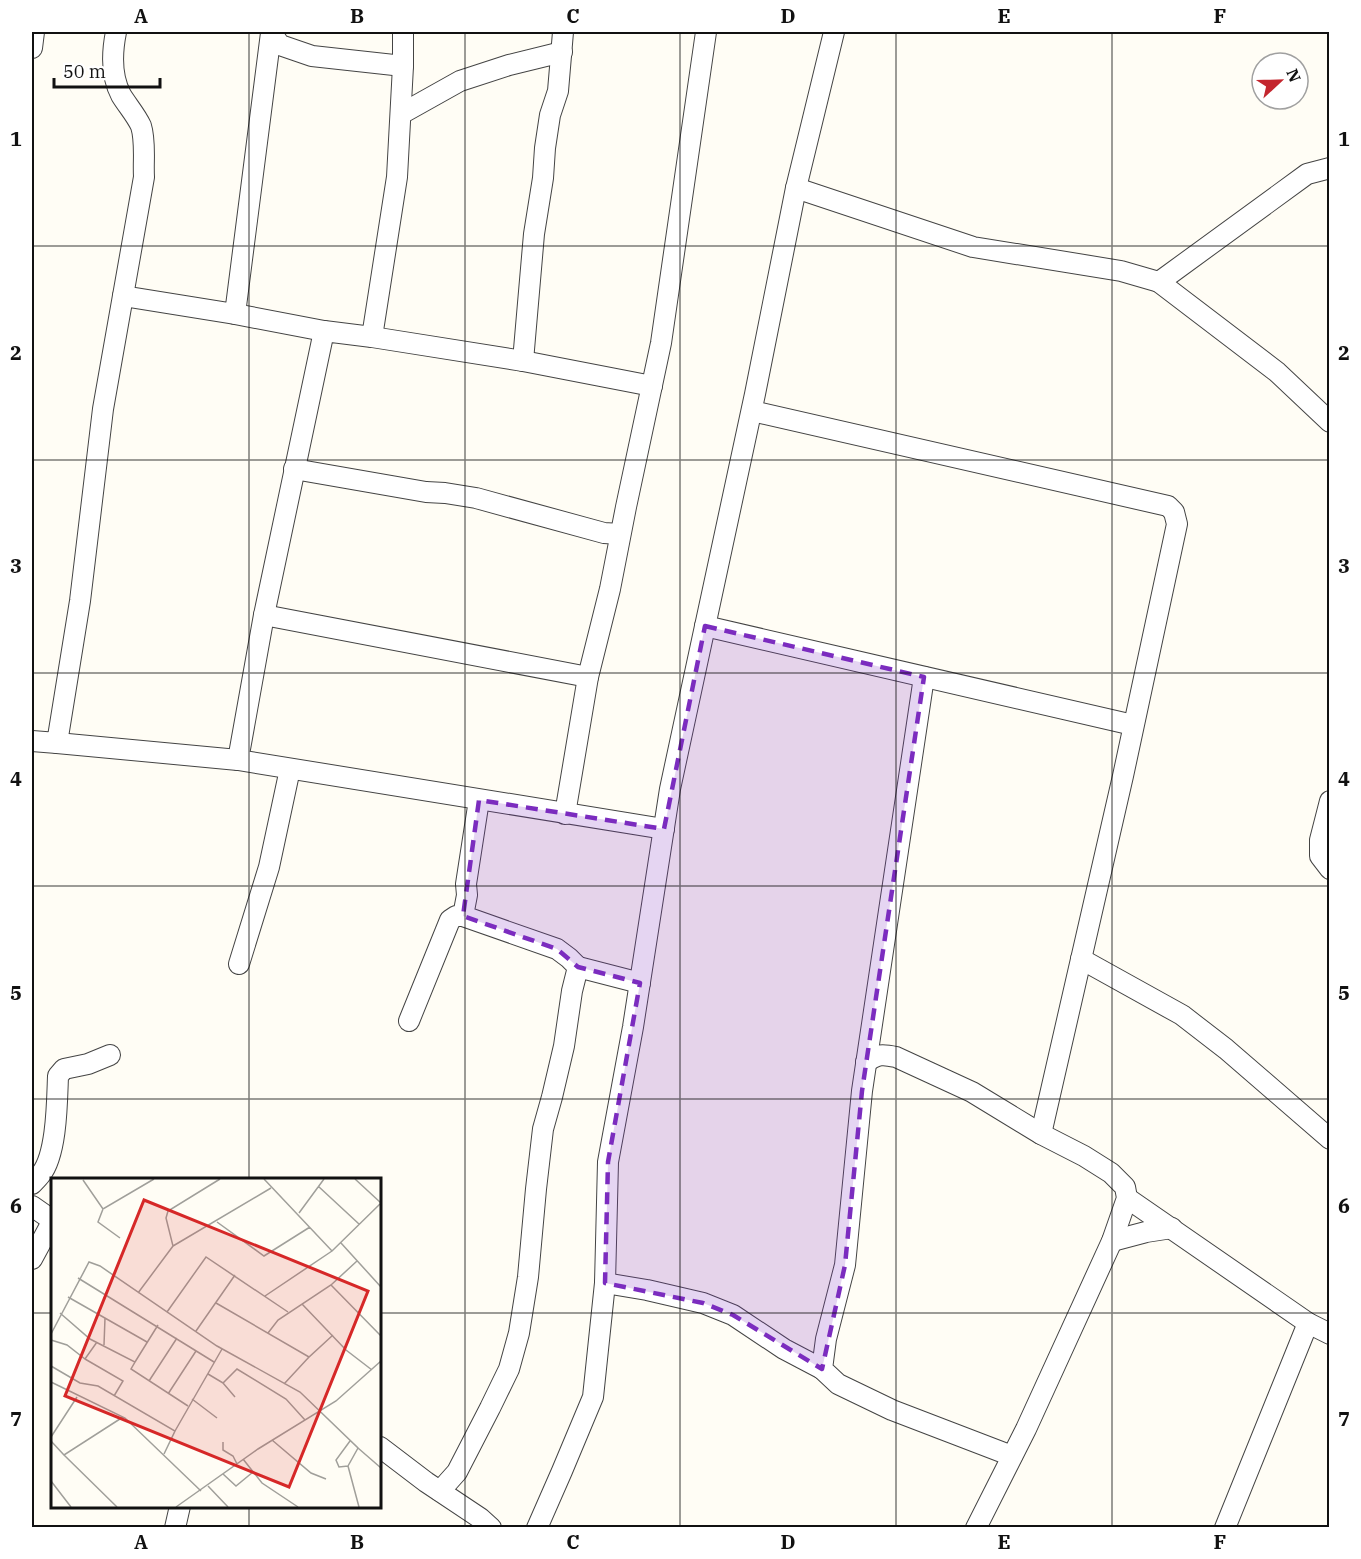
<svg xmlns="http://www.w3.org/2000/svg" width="1361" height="1559" viewBox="0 0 1361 1559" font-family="'IBM Plex Serif',serif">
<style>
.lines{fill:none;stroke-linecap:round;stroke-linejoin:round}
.minor-casing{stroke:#444;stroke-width:22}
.minor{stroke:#fff;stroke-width:20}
.marked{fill:#7b2cbf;fill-opacity:0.2;stroke:#7b2cbf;stroke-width:4.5;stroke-dasharray:12 8;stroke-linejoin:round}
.grid{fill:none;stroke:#111;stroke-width:1.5;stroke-opacity:0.55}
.inset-road{fill:none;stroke:#a09f9a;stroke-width:1.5}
.view{fill:#d62828;fill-opacity:0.15;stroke:#d62828;stroke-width:3}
.inset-edge{fill:none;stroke:#111;stroke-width:3}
.neatline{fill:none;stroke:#111;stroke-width:2}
.grid-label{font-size:20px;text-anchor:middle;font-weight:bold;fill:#111}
</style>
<rect width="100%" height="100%" fill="#fffdf5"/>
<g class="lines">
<defs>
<g id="minor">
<path d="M271 32 280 45 312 56 403 66"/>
<path d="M32 48 34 32"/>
<path d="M401 114 460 81 509 65 562 52"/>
<path d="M796 188 973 247 1121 271 1159 282 1307 174 1330 168"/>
<path d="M1159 282 1277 372 1330 422"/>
<path d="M123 296 235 314 271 33"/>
<path d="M235 314 324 331"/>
<path d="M372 337 523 361 652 386"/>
<path d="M523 361 534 234 543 178 545 148 550 115 558 91 563 32"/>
<path d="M752 411 1168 506 1174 512 1177 524 1123 776 1041 1134"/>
<path d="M294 469 426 492 445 493 476 498 604 533 620 534"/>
<path d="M264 615 588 677"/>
<path d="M705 626 1133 725"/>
<path d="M924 677 862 1091 845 1265 826 1339 822 1369 838 1384 892 1410 1012 1456"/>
<path d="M32 741 57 743 80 601 103 409 144 177C143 161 146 142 141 126 136 115 127 105 121 95 111 76 112 52 116 32"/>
<path d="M57 743 238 760 664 829"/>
<path d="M238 760 264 615 324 331 372 337 397 177 403 66V32"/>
<path d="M1330 801 1320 840V856L1330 869"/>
<path d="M565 814 588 677 610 589 626 507 661 343 706 32"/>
<path d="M1081 959 1182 1015 1226 1049 1330 1139"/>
<path d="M239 964 269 867 290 769"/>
<path d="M578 967 640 983"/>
<path d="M409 1021 450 920 456 916H463"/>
<path d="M866 1062C878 1054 882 1054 896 1057L972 1092 1041 1134 1084 1156 1111 1173 1125 1187 1127 1198 1112 1241 1026 1429 976 1528"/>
<path d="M32 1184C35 1181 39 1177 41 1174 57 1154 57 1101 58 1076L64 1069 88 1064 110 1055"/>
<path d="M1127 1198 1308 1323 1330 1334"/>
<path d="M32 1206 52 1220"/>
<path d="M1112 1241 1146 1232 1172 1228"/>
<path d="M32 1259 52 1222"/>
<path d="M605 1283 647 1290 703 1303 733 1315 784 1349 822 1369"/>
<path d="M380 1447 426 1482 480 1518 491 1528"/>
<path d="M440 1491 457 1472 490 1408 509 1369 519 1333 528 1277 536 1189 543 1129 552 1097 564 1046 572 991 578 967 569 958 557 949 463 916 467 895 466 884 479 800"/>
<path d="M175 1528 180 1506"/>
<path d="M537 1528 562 1471 593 1397 605 1283 608 1162 633 1027 670 789 755 394 796 188 834 32"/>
<path d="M1225 1528 1308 1323"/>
</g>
</defs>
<use href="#minor" class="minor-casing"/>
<use href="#minor" class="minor"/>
</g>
<path class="marked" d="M705 626 924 677 862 1091 845 1265 822 1369 733 1315 703 1303 605 1283 608 1162 640 983 578 967 557 949 463 916 479 800 664 829Z"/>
<path class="grid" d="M249 32V1180M465 32V1528M680 32V1528M896 32V1528M1112 32V1528M32 246H1330M32 460H1330M32 673H1330M32 886H1330M32 1099H1330M32 1313H52M380 1313H1330M249 1506V1528"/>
<g transform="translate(51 1178)">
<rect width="330" height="330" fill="#fffdf5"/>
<path class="inset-road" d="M213 1 281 73 330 25M304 1 330 25M32 2 52 31 103 1M267 8 308 46M52 31 47 44 69 60M248 35 273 1M166 44 213 78 259 49M290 65 330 109M122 68 220 10M27 100 163 184M280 107 330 158M87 115 122 68 115 40 117 33 169 1M214 118 281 73M17 119 96 164M165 125 258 179 282 157M251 126 295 172 321 192M116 134 155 79 237 134M9 135 39 161 84 184 80 191 137 228M145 153 184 97M217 155 227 142 280 107 306 83M0 156 38 84 49 88 166 168 249 214 307 270 297 288 308 329M0 162 16 167 34 181 46 164M53 167 54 140M34 181 72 203 63 218M84 184 107 147M0 188 29 205 47 208 124 253 113 276M157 196 172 205 186 191 235 221 254 242M98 203 126 160M0 204 74 240 150 313M172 205 184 219M233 206 258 179M117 216 145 173M141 221 166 240M124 253 171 171M0 259 26 219M221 262 260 295 275 301M0 263 13 277 72 239M172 264V272L182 278 186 286M307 270 330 290M13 277 66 329M192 281 211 305 247 329M297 288 288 289 285 282 299 263M172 296 185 308 202 294M0 303 20 329M157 308 177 329M125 329 207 271 285 223 330 183"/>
<path class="view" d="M93 22 317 113 238 309 14 218Z"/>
<rect width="330" height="330" class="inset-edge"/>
</g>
<rect width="1361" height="1559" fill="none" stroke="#ffffff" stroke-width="66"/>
<g transform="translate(1280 81) rotate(68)"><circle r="28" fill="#ffffff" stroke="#a0a0a0" stroke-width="1.5"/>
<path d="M0-4.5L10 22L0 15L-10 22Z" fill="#c4262e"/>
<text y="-9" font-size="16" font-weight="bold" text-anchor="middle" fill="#111111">N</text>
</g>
<path d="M54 78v9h106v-9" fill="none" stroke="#111111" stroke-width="3"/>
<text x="63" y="78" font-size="18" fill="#111111" stroke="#ffffff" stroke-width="4.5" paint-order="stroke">50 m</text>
<rect x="33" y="33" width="1295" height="1493" class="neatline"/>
<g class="grid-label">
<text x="141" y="23">A</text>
<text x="357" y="23">B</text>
<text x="573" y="23">C</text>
<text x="788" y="23">D</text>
<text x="1004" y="23">E</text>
<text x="1220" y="23">F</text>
<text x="16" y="146">1</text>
<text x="1344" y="146">1</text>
<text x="16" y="360">2</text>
<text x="1344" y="360">2</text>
<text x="16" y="573">3</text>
<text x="1344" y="573">3</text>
<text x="16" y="786">4</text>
<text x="1344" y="786">4</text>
<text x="16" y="1000">5</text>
<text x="1344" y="1000">5</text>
<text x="16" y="1213">6</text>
<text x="1344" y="1213">6</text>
<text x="16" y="1426">7</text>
<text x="1344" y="1426">7</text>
<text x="141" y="1549">A</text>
<text x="357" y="1549">B</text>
<text x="573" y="1549">C</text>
<text x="788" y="1549">D</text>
<text x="1004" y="1549">E</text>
<text x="1220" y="1549">F</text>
</g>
</svg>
